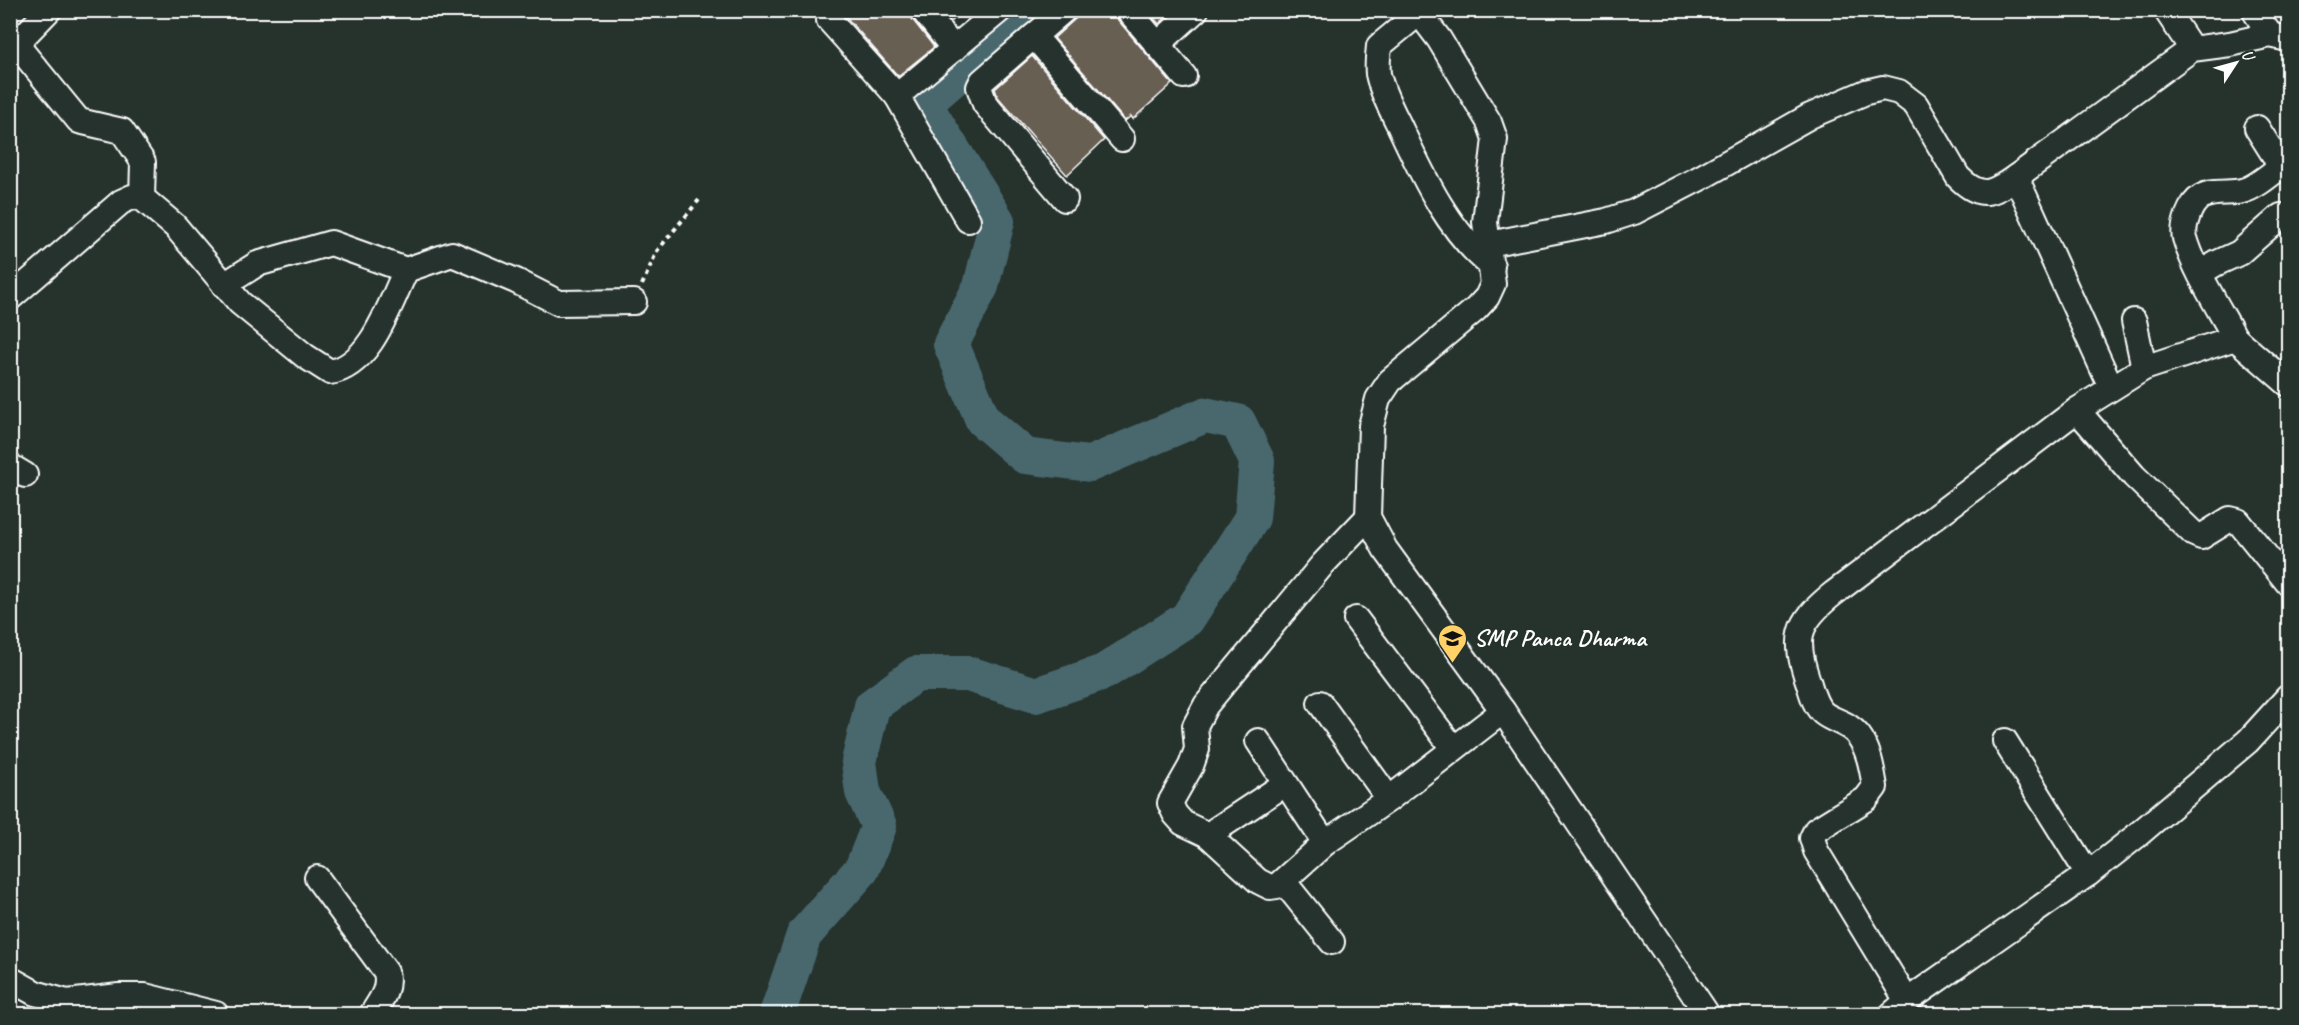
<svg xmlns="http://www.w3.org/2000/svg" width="2299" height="1025" viewBox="0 0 2299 1025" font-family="Caveat,sans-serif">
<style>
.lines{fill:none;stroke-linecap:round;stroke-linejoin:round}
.river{stroke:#48686e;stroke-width:36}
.building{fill:#685e52;stroke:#fff;stroke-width:1.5}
.minor-casing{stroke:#fff;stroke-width:28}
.path{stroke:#fff;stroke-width:4;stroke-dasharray:4.5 4.5;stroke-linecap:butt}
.minor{stroke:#26332d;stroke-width:24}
.labels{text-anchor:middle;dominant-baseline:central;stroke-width:4.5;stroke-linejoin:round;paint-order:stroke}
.poi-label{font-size:24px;font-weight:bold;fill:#fff;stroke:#26332d;text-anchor:start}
</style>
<rect width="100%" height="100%" fill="#26332d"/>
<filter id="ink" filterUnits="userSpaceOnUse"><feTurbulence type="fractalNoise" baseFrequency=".0167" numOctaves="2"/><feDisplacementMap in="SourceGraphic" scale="12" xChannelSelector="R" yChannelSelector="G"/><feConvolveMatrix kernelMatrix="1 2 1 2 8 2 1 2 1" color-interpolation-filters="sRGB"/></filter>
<g filter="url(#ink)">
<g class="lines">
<path class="river" d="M777 1014 804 935 862 869 879 826 863 792 859 762 872 706 916 674H968L1036 695 1104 672 1187 619 1252 518 1257 461 1238 422 1205 415 1090 464 1025 456 983 420 951 344 981 286 997 221 924 104 1032 10"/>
</g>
<g class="building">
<path d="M840 10H909L912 19 934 47 898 76Z"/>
<path d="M942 10H964L951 22Z"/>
<path d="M1085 10H1114L1117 19 1172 84 1133 119 1131 116 1125 121 1054 38Z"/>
<path d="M1147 10H1174L1159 24Z"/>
<path d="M1032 56 1104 140 1067 175 998 97 995 89Z"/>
</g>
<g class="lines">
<defs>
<g id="minor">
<path d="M923 10 954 49"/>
<path d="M1064 10 982 81 979 87 985 104 1065 199"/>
<path d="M1128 10 1184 76"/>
<path d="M1417 10 1439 39 1489 122 1495 139 1485 222 1493 284 1487 297 1476 309 1390 381 1378 399 1371 426 1368 517 1385 549 1503 711 1707 1014"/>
<path d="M2166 10 2192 49"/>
<path d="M2254 10 2270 35"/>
<path d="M1419 13 1379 46C1378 56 1377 65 1378 74 1382 92 1391 109 1399 125 1422 174 1448 232 1492 266"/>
<path d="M829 20 897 96 968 220"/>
<path d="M1034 36 1122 139"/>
<path d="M10 40 16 44 79 121 122 131 143 162 142 198"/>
<path d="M16 44 49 10"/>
<path d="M1157 45 1196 10"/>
<path d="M897 96 1000 10"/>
<path d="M2257 128 2281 166"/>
<path d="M2016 177 2111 387"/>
<path d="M1489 244 1606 221 1634 212 1700 178 1810 116 1866 92 1883 88 1899 92 1916 105 1958 177C1981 200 1992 194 2016 177L2192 49 2230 44 2270 35 2288 39"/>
<path d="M2200 273 2217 263 2239 253 2281 216"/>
<path d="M224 285 257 264 331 243 406 270 452 254 516 281 559 303 634 302"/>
<path d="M10 298 121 202 132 197 142 198 175 226 240 303 305 356 330 372C371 366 390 303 406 270"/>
<path d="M2134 321 2144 368"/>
<path d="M2235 338 2288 384"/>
<path d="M2077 410 2134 476 2194 534 2201 537 2230 519 2238 521 2288 583"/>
<path d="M10 466 25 475"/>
<path d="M1368 517 1323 564 1206 705 1195 726 1197 749 1191 766 1170 803 1175 814 1183 823 1208 835 1258 881 1270 887 1277 886 1325 843 1389 799 1503 711"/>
<path d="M1356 619 1453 748"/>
<path d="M1320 703 1389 799"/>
<path d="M1258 741 1325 843"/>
<path d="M2005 741 2088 874"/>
<path d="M1208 835 1285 784"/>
<path d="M317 878 386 972C390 989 381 1000 372 1014"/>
<path d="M1284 882 1332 942"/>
<path d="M10 979 35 993 67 1002 119 996H145L216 1014"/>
<path d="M1907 1001 1816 851 1812 838 1816 830 1866 799 1875 787C1872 769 1869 749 1858 735 1848 722 1834 722 1823 713 1815 706 1812 694 1809 684 1793 639 1796 623 1834 593L2077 410 2144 368 2235 338C2219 308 2194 270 2185 238 2182 226 2190 204 2201 197 2213 190 2229 194 2242 191 2258 187 2275 170 2288 161"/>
<path d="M1892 1014 1907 1001 2088 874 2135 837 2248 741 2288 697"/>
</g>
</defs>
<use href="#minor" class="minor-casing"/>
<path class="path" d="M642 285 657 251 699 200"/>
<use href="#minor" class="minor"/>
</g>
</g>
<defs>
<symbol id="school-pin" viewBox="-11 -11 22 30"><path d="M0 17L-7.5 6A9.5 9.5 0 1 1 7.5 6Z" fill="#ffd166" stroke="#26332d"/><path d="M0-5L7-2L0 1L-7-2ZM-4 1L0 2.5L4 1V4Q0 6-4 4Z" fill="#111"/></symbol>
</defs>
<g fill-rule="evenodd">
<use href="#school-pin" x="1436" y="622" width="33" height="45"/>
</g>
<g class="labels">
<g class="poi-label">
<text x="1474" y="638">SMP Panca Dharma</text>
</g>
</g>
<rect width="2299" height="1025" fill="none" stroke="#26332d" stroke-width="36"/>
<rect x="18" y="18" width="2263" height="989" fill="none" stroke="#fff" stroke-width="2" filter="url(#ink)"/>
<g transform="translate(2236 63) rotate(54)" stroke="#26332d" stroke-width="4.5" paint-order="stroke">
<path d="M0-4.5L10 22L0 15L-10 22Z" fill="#ffffff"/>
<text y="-9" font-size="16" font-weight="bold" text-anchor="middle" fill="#ffffff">U</text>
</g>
</svg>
